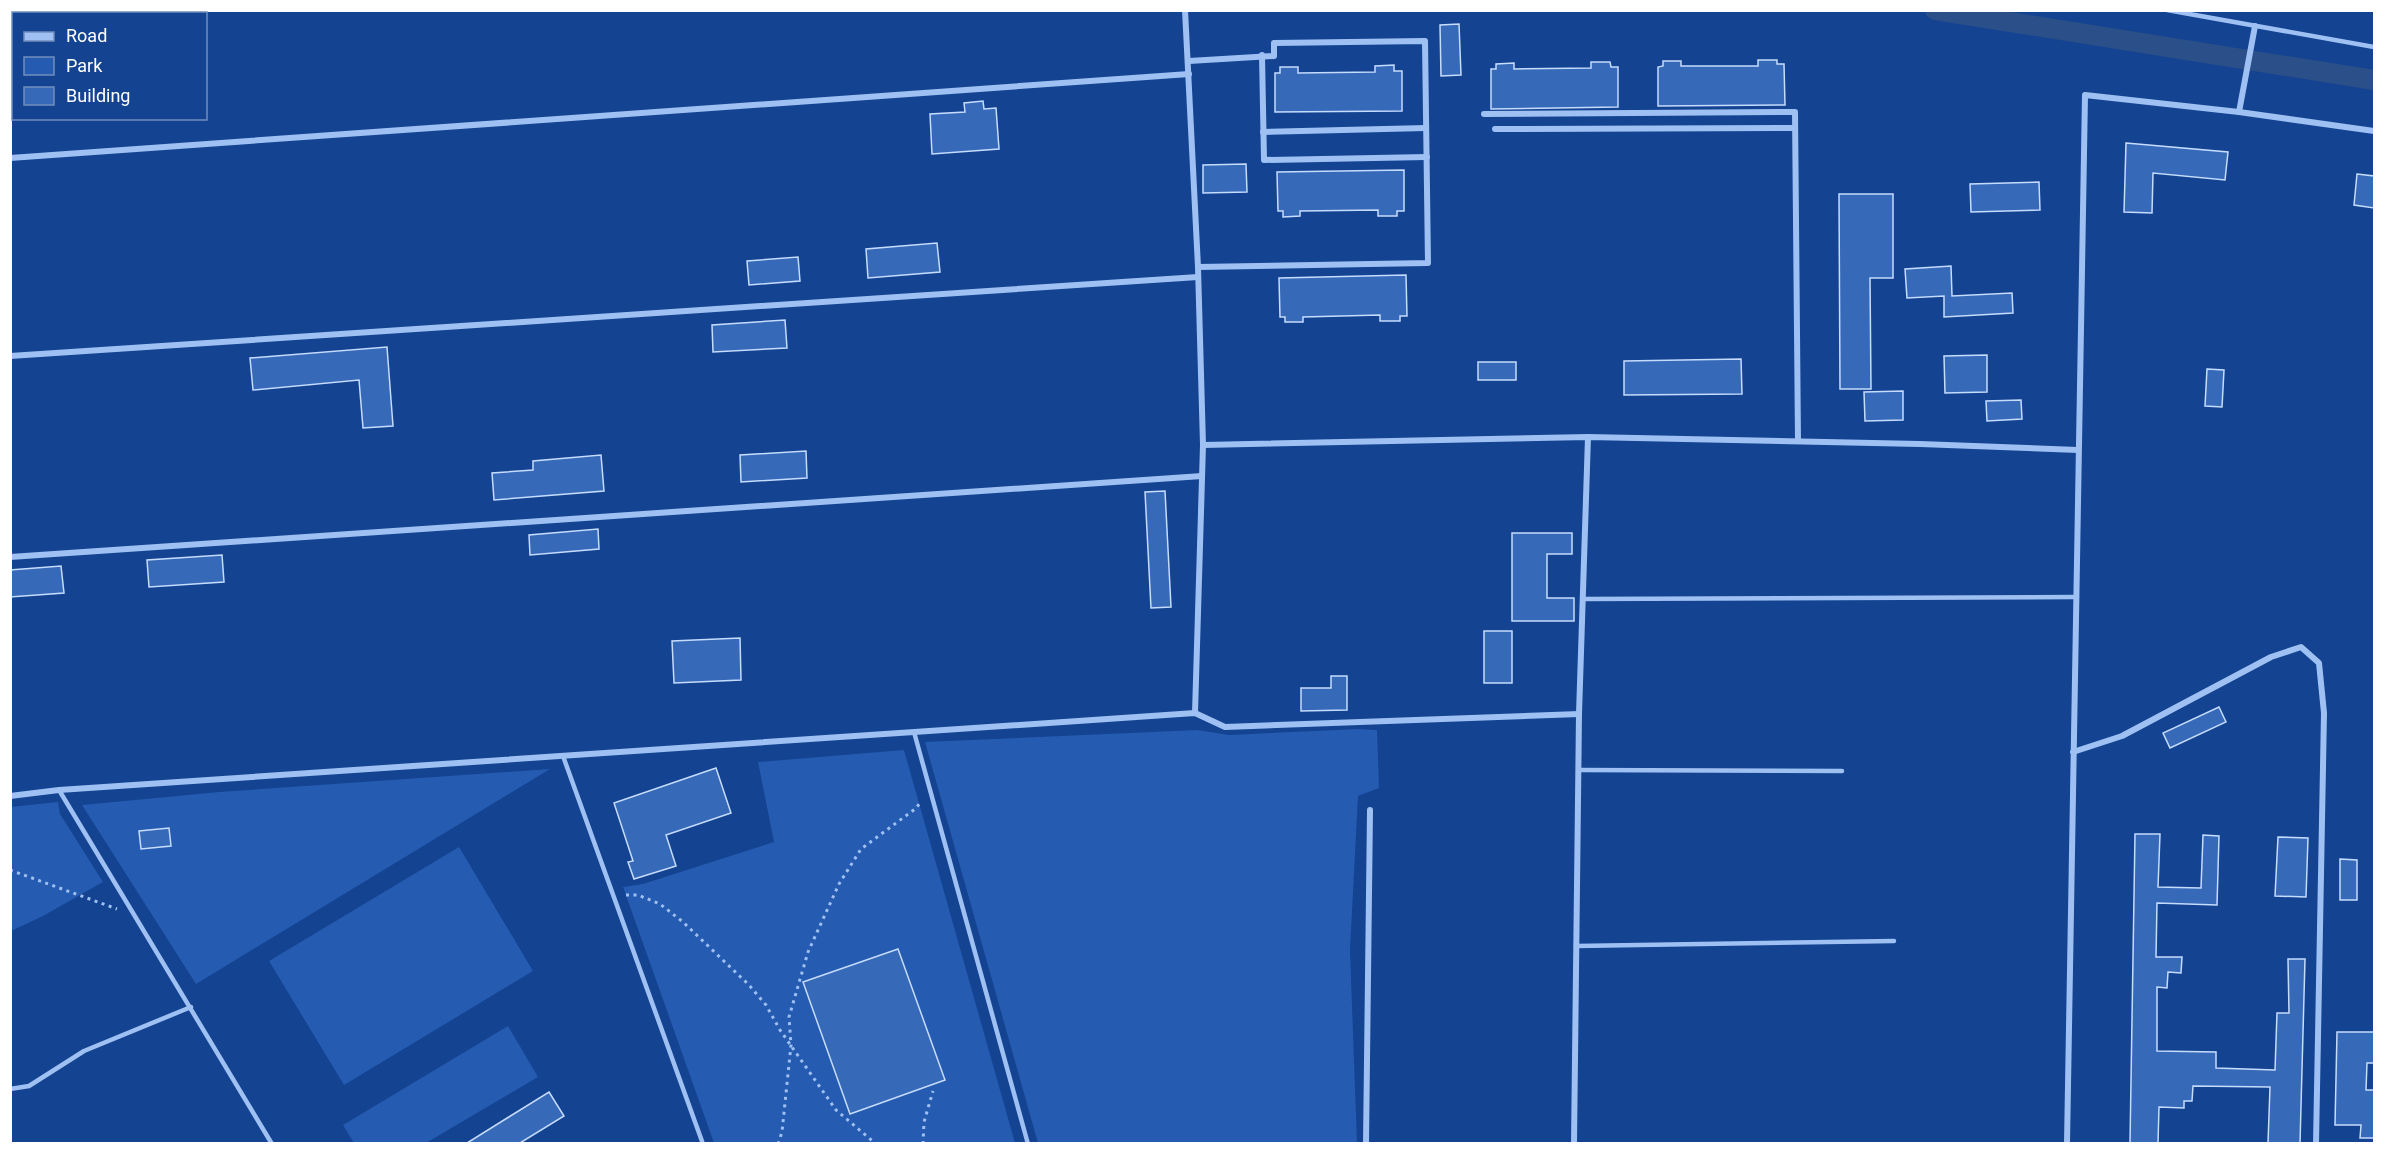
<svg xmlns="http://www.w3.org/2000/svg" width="2385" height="1154" viewBox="0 0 2385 1154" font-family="Roboto,sans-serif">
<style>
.green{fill:#255bb0}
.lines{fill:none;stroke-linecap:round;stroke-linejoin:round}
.canal{stroke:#2b4f89;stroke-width:20}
.building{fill:#3669b8;stroke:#c6dcfd;stroke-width:1.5}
.path{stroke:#9fc0f2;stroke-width:3;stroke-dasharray:3 4.5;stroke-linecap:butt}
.service{stroke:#9fc0f2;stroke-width:4.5}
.minor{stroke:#9fc0f2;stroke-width:6}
</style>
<rect width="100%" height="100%" fill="#134391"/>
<g class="green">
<path d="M1358 729 1377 730 1379 788 1358 796 1350 950 1357 1143H1038L925 742 1197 730 1229 735Z"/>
<path d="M904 750 1015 1143H714L623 887 643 884 774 842 758 762Z"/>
<path d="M550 769 196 984 82 805 219 792Z"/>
<path d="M58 802 60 814 103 882 43 916 11 931V807Z"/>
<path d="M459 847 533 971 344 1085 269 961Z"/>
<path d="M508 1026 538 1077 426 1143H354L343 1125Z"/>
</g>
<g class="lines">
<path class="canal" d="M1935 10 2374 80"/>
</g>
<g class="building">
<path d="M1459 24 1461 75 1441 76 1440 25Z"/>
<path d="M1758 60H1777V64H1784L1785 105 1658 106V67L1663 66V61H1681V66H1758Z"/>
<path d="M1591 62H1610L1611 67H1618V107L1491 109V69H1496V64L1514 63V69L1591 68Z"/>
<path d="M1394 65V71H1402V111L1275 112V73H1280V67H1298V73L1375 72V66Z"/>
<path d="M983 101 984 109 996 108 999 149 932 154 930 114 965 112 964 103Z"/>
<path d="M2126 143 2228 152 2225 180 2153 173 2152 213 2124 212Z"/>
<path d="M1246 164 1247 192 1203 193V165Z"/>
<path d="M1404 170V211H1397V216H1378V210L1300 211V216L1283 217V211H1278L1277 172Z"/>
<path d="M2357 174 2374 176V208L2354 205Z"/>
<path d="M2039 182 2040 210 1971 212 1970 184Z"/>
<path d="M1839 194H1893V278H1870L1871 389H1840Z"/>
<path d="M937 243 940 272 868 278 866 249Z"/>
<path d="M798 257 800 281 749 285 747 261Z"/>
<path d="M1951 266 1952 296 2012 293 2013 313 1944 317V296L1907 298 1905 269Z"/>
<path d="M1406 275 1407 316H1400V321H1380V315L1303 317V322H1285V317H1280L1279 278Z"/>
<path d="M785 320 787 348 713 352 712 325Z"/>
<path d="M387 347 393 426 363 428 359 380 253 390 250 358Z"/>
<path d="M1987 355V392L1945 393 1944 356Z"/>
<path d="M1741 359 1742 394 1624 395V361Z"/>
<rect x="1478" y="362" width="38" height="18"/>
<path d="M2207 369 2224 370 2222 407 2205 406Z"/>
<path d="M1903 391V420L1865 421 1864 392Z"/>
<path d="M2021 400 2022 419 1987 421 1986 401Z"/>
<path d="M806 451 807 478 741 482 740 455Z"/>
<path d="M601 455 604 491 494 500 492 473 533 470V461Z"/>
<path d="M1165 491 1171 607 1151 608 1145 492Z"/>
<path d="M598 529 599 549 530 555 529 535Z"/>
<path d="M1512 533H1572V554H1547V598H1574V621H1512Z"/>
<path d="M222 555 224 582 149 587 147 560Z"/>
<path d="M61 566 64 593 10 597V570Z"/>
<rect x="1484" y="631" width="28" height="52"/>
<path d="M740 638 741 680 674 683 672 641Z"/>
<path d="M1331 676H1347V710L1301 711V688H1331Z"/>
<path d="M2219 707 2226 722 2170 748 2163 733Z"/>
<path d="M716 768 731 813 666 835 676 866 634 879 628 862 633 861 614 803Z"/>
<path d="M169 828 171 846 141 849 139 831Z"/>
<path d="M2135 834H2160L2158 887 2201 888 2203 835 2219 836 2217 905 2157 903 2156 957H2182L2181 973 2168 972 2167 988 2157 987V1051L2216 1052V1068L2275 1070 2277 1013H2289L2288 959H2305L2300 1143H2268L2270 1087 2193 1086 2192 1101H2184V1108L2159 1107 2158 1143H2130Z"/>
<path d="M2278 837 2308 838 2306 897 2275 896Z"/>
<path d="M2340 859 2357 860V900H2340Z"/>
<path d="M898 949 945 1080 850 1114 803 982Z"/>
<path d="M2337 1032H2374V1063H2367L2366 1090H2374V1138H2360L2361 1125H2335Z"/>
<path d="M549 1092 564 1116 520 1143H467Z"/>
</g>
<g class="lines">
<g class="path">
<path d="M10 870 117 909"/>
<path d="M626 895H638L660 904 683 922 749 985 766 1005 780 1030 836 1110 876 1144"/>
<path d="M778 1144 782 1132 791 1045 789 1017 808 952 839 884 861 849 915 809 921 802"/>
<path d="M923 1144 924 1122 933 1091"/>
</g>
<g class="service">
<path d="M2167 10 2374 47"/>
<path d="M1583 599 2075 597"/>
<path d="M914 732 1028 1144"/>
<path d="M563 756 703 1144"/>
<path d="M1579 770 1842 771"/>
<path d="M59 790 272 1144"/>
<path d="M1576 946 1894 941"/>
<path d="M10 1089 29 1086 84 1051 191 1007"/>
</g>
<g class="minor">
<path d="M1185 10 1198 267 1203 445 1195 713"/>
<path d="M1262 55 1264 160 1427 157"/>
<path d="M1189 61 1274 56V43L1425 41 1428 263 1198 267"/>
<path d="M2239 112 2255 26"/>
<path d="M1484 114 1795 112 1798 441"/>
<path d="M1495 129 1795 128"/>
<path d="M1263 132 1426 128"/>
<path d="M10 158 1189 74"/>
<path d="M10 356 1198 277"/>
<path d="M1203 445 1588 437 1920 444 2078 450"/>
<path d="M10 557 1202 476"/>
<path d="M2073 752 2122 736 2271 657 2301 647 2319 663 2324 713 2316 1144"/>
<path d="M10 796 59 790 1195 713 1225 727 1579 714"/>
<path d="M1366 1144 1370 810"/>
<path d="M1574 1144 1579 714 1588 437"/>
<path d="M2067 1144 2085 95 2239 112 2374 131"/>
</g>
</g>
<rect width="2385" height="1154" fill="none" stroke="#ffffff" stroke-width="24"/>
<rect x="12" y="12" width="195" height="108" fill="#134391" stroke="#718ebd" stroke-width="1.5"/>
<rect x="24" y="32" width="30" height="9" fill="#9fc0f2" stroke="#718ebd" stroke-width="1.5"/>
<text x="66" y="42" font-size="18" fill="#ffffff">Road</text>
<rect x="24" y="57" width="30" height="18" fill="#255bb0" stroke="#718ebd" stroke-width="1.5"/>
<text x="66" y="72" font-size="18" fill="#ffffff">Park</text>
<rect x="24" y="87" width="30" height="18" fill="#3669b8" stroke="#718ebd" stroke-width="1.5"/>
<text x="66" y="102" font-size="18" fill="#ffffff">Building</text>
</svg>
